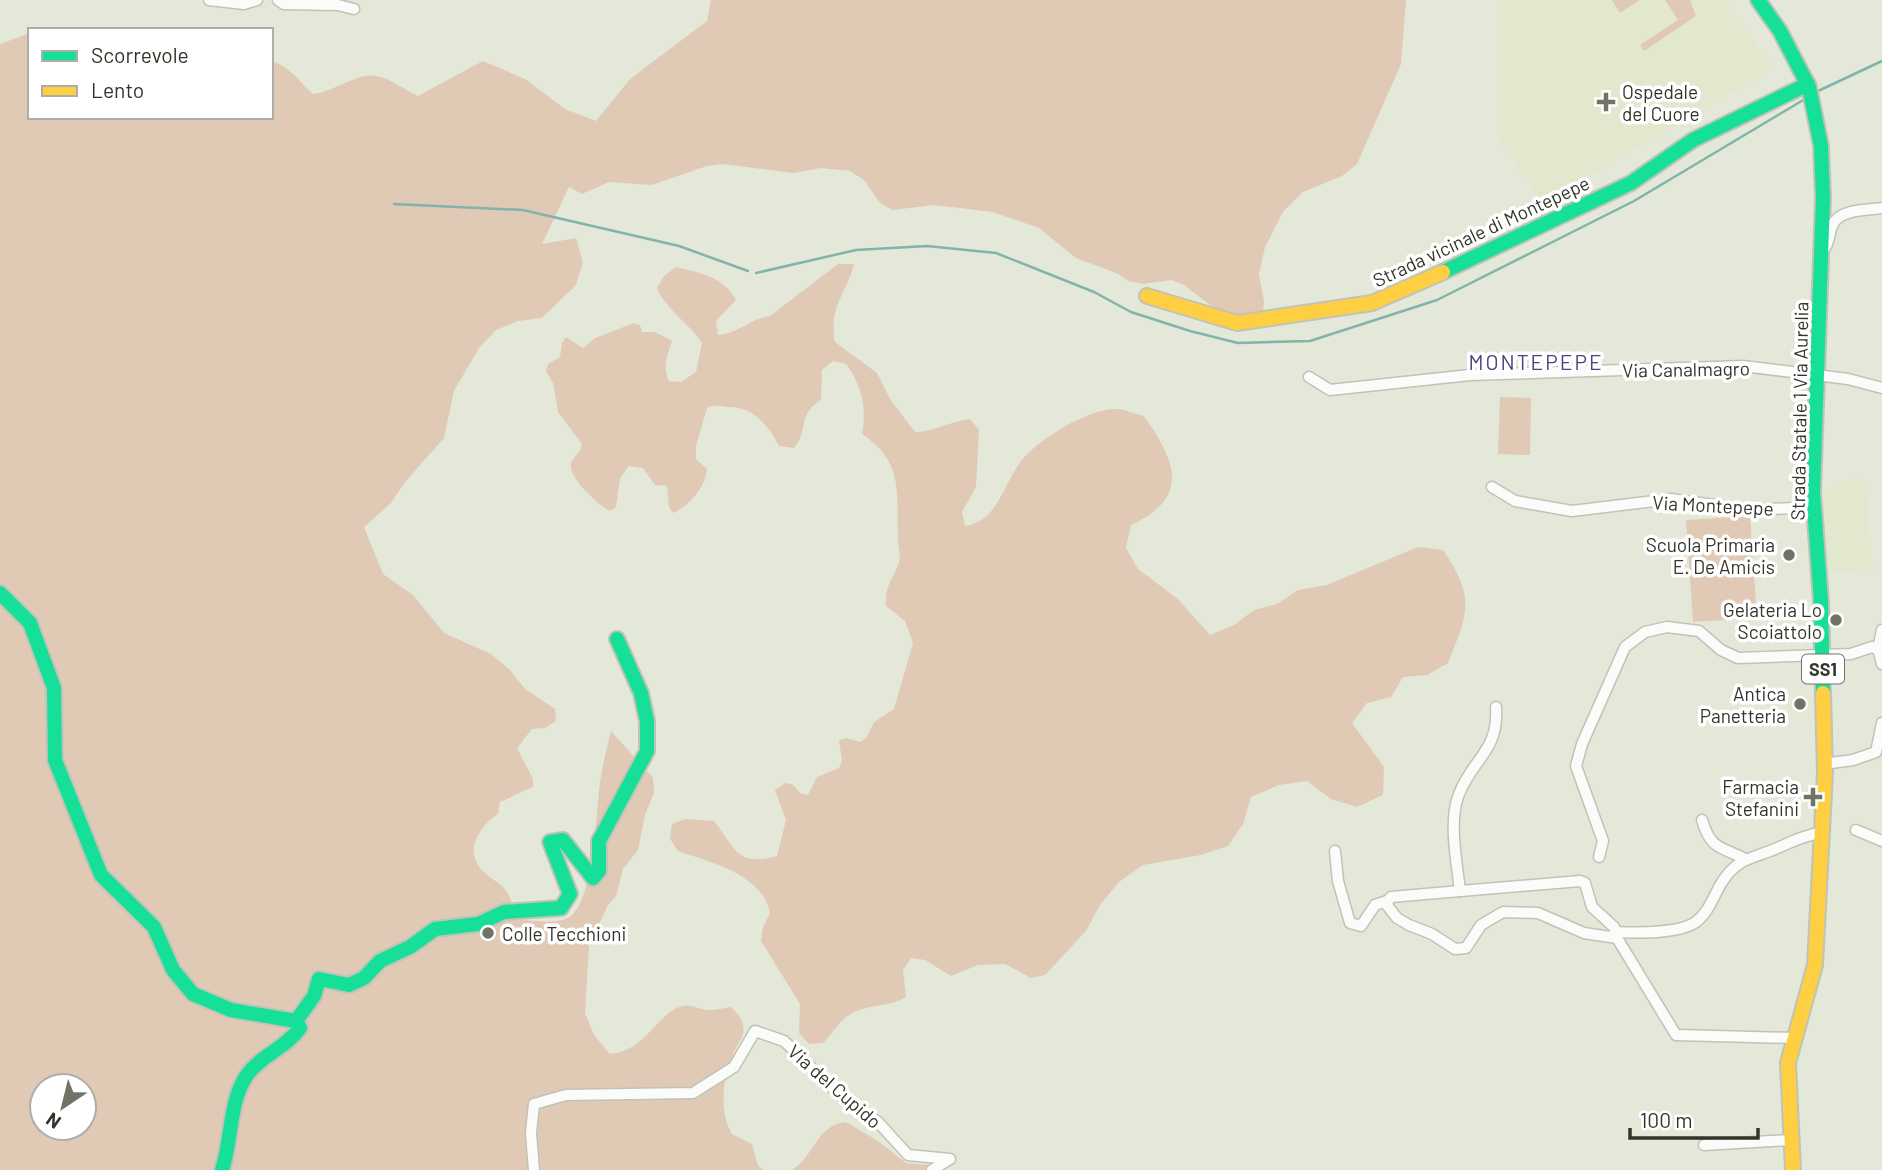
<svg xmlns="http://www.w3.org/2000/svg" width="1882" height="1170" viewBox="0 0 1882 1170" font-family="Barlow,sans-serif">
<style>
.built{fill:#e1e8ce}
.green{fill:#e0cab6;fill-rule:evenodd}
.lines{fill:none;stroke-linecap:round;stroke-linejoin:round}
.stream{stroke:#81b4aa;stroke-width:2.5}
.street-casing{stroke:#c0c3b7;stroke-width:13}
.fast-casing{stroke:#c0c3b7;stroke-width:18}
.slow-casing{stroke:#c0c3b7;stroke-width:18}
.street{stroke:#fbfcf9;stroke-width:10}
.fast{stroke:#16e098;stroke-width:14}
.slow{stroke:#ffcf43;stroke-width:14}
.poi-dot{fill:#707467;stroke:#fff;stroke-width:2.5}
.labels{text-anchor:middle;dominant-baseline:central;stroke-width:7;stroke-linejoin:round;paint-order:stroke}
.shield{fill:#fff;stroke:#70726a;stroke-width:2}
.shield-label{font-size:18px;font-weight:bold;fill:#32352a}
.poi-label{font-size:19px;fill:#32352a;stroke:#fff;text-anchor:end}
.street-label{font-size:19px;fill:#32352a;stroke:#fff}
.neighbourhood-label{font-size:21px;letter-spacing:2px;fill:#4c4381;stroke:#fff}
</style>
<rect width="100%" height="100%" fill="#e4e8d8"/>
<g class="built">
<path d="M1498 0H1725L1772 69 1543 203 1496 135Z"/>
<path d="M1864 478 1873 570 1824 572 1820 494 1847 480Z"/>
</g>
<g class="green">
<path d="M711 0H1406L1401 64 1357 164 1342 176 1303 192 1283 212 1265 247 1259 274 1264 301 1263 315 1246 319 1219 312 1184 285 1171 280 1143 284 1129 281 1116 273 1076 258 1039 228 993 212 934 205 893 210 880 203 864 180 850 171 821 168 793 173 723 164 707 166 652 185 609 182 582 194 569 187 542 244 576 238 583 262 576 285 542 318 518 321 496 330 479 348 454 391 444 438 405 482 391 503 364 527 383 574 413 595 444 633 491 654 510 670 525 689 555 709 556 721 545 728 532 729 517 748 533 779V787L500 802 498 814C477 828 463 853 485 873 490 878 497 881 503 887 512 896 512 910 521 920 535 920 562 926 573 914 594 893 596 813 600 783 602 766 607 748 611 731L653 778 654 793 645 815 638 850 623 869 616 896 608 905 589 946 585 1013 594 1035 610 1054C646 1051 656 1014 682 1006 693 1004 699 1010 709 1010 716 1010 723 1008 731 1007 736 1012 741 1017 743 1025 746 1035 739 1041 735 1050 723 1075 718 1110 732 1134L752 1144 758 1166 764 1170H0V44L30 33V117H271V61C292 67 298 81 313 94 335 92 356 72 377 76 392 79 404 90 418 96L483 61 525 79 565 109 596 121 630 79 707 21ZM42 1086H84V1128H42Z"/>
<path d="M1612 0H1640L1620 13Z"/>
<path d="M1665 0H1690L1696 16 1644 51 1640 45 1678 20Z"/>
<path d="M838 264H854C847 293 828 307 835 342L877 373 890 399 915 432C935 432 950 421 970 419L979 430 976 487 962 512 965 526C997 522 1003 485 1021 461 1037 440 1090 407 1118 409 1126 410 1135 414 1144 416 1175 460 1192 497 1131 525L1126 548 1138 569 1178 599 1210 635 1234 625 1254 610 1277 604 1298 590 1327 585 1418 547 1443 550C1475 598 1469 611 1448 663L1427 675 1403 677 1391 697 1367 703 1352 723 1384 767 1383 795 1357 807 1331 799 1307 781 1279 785 1251 797 1243 824 1228 846 1201 855 1143 865 1119 882 1100 905 1086 931 1045 975 1031 978 1005 964 978 965 951 976 925 960 911 958 903 970 906 997C890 1007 872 1004 854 1012 841 1018 833 1033 823 1043L809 1044 799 1033 800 1004 761 941 763 927 770 913C762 874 712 863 678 851L670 839 672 824 685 819 714 821C734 845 735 868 777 856L786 820 775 790 785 783 792 784 801 794 808 795 817 777 839 768 842 761 839 740 846 738 860 742 866 738 874 722 894 709 913 643 905 621 886 606C884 588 892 581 898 565 902 556 898 548 898 539 896 493 905 463 862 434 867 409 862 385 846 364L833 361 822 370 821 400C797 414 809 431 794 448L779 446C768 425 753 407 729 407 720 407 716 403 707 408L696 446V459L707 469C705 488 690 505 673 513L669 507 667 486 655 485 643 468 629 466 620 478 616 507 610 511C599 506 567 477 571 463 574 455 581 453 582 444L558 412 553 383 546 371 548 364 560 357 562 343 566 337 583 348 595 338 634 323 640 325 642 332H655L672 341C668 354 662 367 669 381L681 382 696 372 702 343C689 323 666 310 657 288L664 276 676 267C701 273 722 276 736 300L716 321 718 335C737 334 750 319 770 316Z"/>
<path d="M1500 397 1531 398 1530 455 1498 454Z"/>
<path d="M1750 516 1757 618 1693 622 1686 520Z"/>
<path d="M846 1122 878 1141 906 1163 930 1165 943 1170H792C815 1156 816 1125 846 1122Z"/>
</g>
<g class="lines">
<g class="stream">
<path d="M1816 92 1882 61"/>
<path d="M394 204 523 210 679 246 748 271"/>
<path d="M756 273 856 250 927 246 996 253 1094 292 1131 312 1190 331 1238 343 1310 341 1437 300 1634 201 1805 99"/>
</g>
<defs>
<g id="street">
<path d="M209 0 244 4 257 0"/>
<path d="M278 0 284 4 338 5 354 9"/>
<path d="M1823 251C1831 241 1828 234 1833 224 1840 209 1868 210 1882 208"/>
<path d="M1309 377 1330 390 1470 375 1743 366 1848 379 1882 388"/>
<path d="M1492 487 1515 501 1572 511 1671 499 1751 510 1814 507"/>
<path d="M1882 630 1878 649 1882 664"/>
<path d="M1496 707C1499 751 1473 758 1459 794 1448 821 1457 863 1460 891L1391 897 1386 904 1397 918 1409 925 1432 934 1455 949 1466 948 1481 925 1503 912 1538 913 1584 933 1617 938"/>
<path d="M1824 764 1853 760 1876 752 1882 723"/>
<path d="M1702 820C1711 850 1720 846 1745 859"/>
<path d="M1856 830 1882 841"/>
<path d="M1335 851 1338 881 1350 923 1361 926 1375 905 1387 901"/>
<path d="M1599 857 1603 841 1576 766 1582 744 1625 647 1645 632 1667 627 1699 631 1721 650 1738 658 1851 654 1872 647 1878 649"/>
<path d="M1460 891 1580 881 1585 883 1592 907 1614 927 1617 938 1676 1035 1793 1038"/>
<path d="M1616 932C1637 933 1678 934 1696 922 1709 912 1714 895 1722 882 1736 860 1749 859 1770 851 1788 844 1800 836 1820 833"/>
<path d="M1704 1145 1790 1140"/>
<path d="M534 1170 531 1133 534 1104 566 1095 693 1093 734 1067 755 1031 784 1041 847 1102 878 1122 908 1155 950 1159 932 1170"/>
</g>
<g id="fast">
<path d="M1758 0 1780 31 1809 87 1821 146 1823 198 1813 492 1821 602 1823 693"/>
<path d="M1443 272 1631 183 1693 140 1808 84"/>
<path d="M0 593 30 623 54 688 55 760 101 875 154 927 173 970 193 994 231 1010 296 1021 300 1028C286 1048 261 1055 247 1075 229 1101 232 1140 222 1170"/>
<path d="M296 1021 314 996 319 979 349 985 364 978 380 961 410 947 435 929 478 924 504 912 561 908 570 894 550 842 563 840 593 878 599 871V841L647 751V721L641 693 617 639"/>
</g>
<g id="slow">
<path d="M1147 296 1237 323 1372 303 1443 272"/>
<path d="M1793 1170 1788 1063 1815 965 1825 772 1823 693"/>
</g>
</defs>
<use href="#street" class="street-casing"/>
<use href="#fast" class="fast-casing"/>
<use href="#slow" class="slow-casing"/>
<use href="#street" class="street"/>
<use href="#fast" class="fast"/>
<use href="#slow" class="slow"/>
</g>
<g class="poi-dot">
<path d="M1602.5 91.5h7v7h7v7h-7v7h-7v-7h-7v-7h7z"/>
<circle cx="1789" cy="555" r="7"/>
<circle cx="1836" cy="620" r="7"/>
<circle cx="1800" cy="704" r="7"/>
<path d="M1809.5 786.5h7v7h7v7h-7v7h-7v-7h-7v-7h7z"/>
<circle cx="488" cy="933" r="7"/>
</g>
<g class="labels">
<rect class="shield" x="1802" y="654.5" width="42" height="29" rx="5"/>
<g class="shield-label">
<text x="1823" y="669">SS1</text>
</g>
<g class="poi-label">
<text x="1622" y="91" text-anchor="start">Ospedale<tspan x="1622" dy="22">del Cuore</tspan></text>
<text x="1775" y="544">Scuola Primaria<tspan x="1775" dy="22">E. De Amicis</tspan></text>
<text x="1822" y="609">Gelateria Lo<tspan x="1822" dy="22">Scoiattolo</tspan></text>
<text x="1786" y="693">Antica<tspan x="1786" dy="22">Panetteria</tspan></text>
<text x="1799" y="786">Farmacia<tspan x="1799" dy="22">Stefanini</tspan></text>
<text x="502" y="933" text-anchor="start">Colle Tecchioni</text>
</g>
<g class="street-label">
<text transform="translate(1481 231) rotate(-25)">Strada vicinale di Montepepe</text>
<text transform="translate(1686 369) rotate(-1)">Via Canalmagro</text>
<text transform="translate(1799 411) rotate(-89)">Strada Statale 1 Via Aurelia</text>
<text transform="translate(1713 505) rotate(3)">Via Montepepe</text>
<text transform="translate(835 1086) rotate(41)">Via del Cupido</text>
</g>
<g class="neighbourhood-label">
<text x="1536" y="361">MONTEPEPE</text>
</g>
</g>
<rect x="28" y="28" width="245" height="91" fill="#ffffff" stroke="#adaeaa" stroke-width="2"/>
<rect x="42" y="51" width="35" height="10" fill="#16e098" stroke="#adaeaa" stroke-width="2"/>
<text x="91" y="63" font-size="21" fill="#32352a">Scorrevole</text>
<rect x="42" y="86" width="35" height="10" fill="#ffcf43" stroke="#adaeaa" stroke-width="2"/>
<text x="91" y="98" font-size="21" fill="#32352a">Lento</text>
<g transform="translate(63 1107) rotate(215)"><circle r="33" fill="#ffffff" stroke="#adaeaa" stroke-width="2"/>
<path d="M0-5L12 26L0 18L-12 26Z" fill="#707467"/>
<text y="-10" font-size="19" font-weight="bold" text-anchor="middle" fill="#32352a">N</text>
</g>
<path d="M1630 1128v10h128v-10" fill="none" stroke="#32352a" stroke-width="3.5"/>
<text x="1640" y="1128" font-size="21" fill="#32352a" stroke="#ffffff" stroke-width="5" paint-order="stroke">100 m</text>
</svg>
